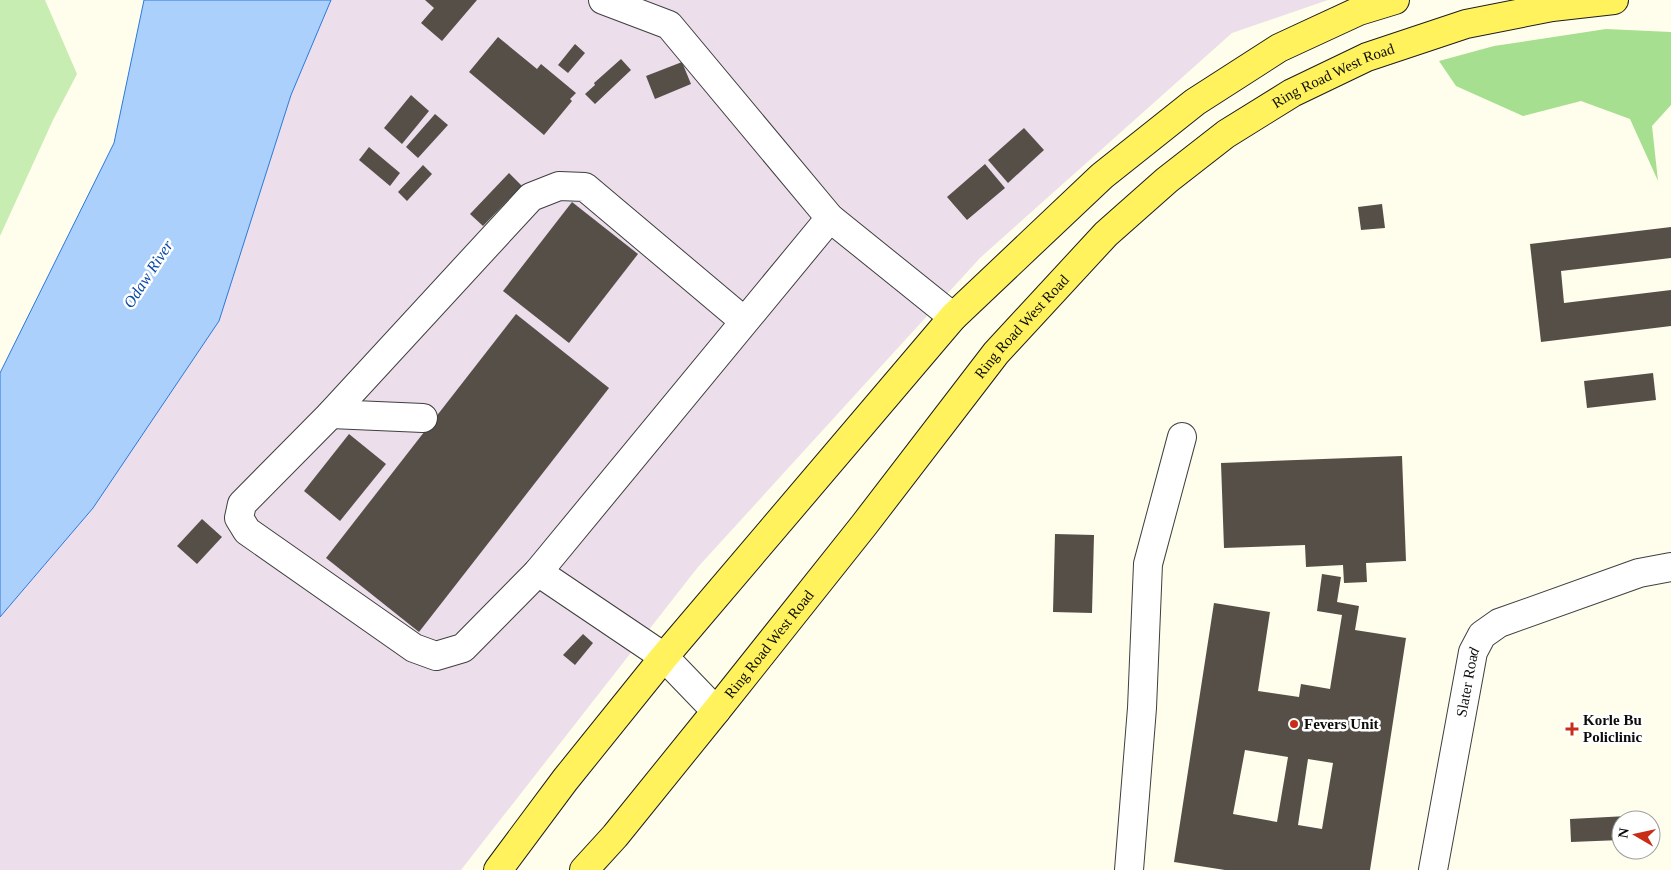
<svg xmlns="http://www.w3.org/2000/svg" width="1671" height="870" viewBox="0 0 1671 870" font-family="Georgia,serif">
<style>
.industrial{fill:#ecdfeb}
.green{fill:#c7edb2}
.forest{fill:#a6df90}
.water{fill:#abd0fc;stroke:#2c78d9}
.building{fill:#564f48;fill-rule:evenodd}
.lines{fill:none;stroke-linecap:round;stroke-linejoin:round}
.minor-casing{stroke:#3f3f3f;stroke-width:30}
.major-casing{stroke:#1d1d1d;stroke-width:30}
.minor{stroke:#fff;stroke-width:28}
.major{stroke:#fff25c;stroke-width:28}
.poi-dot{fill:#c82d18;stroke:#fff;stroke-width:2}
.labels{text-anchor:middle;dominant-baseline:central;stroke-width:5;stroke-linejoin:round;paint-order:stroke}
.street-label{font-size:15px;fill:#0c0c0c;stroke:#fff}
.poi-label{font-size:15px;font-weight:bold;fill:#0c0c0c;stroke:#fff;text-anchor:start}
.water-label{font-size:16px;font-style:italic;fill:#0b4aa8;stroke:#fff}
</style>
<rect width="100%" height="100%" fill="#fffeec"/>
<path class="industrial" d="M331 0H1328L1232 33 980 258 698 567 461 870H0V617L93 508 219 321 291 95Z"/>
<path class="green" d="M0 0H45L77 74 53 120 0 236Z"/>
<path class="forest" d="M1606 29 1671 32V105L1652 126 1658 181 1630 119 1581 101 1523 116 1456 86 1439 61 1494 46Z"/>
<path class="water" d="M144 0H331L291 95 219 321 93 508 0 617V373L114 143Z"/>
<g class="building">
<path d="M425 0H477L442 41 421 23 434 8Z"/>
<path d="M498 37 537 69 541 64 576 93 570 99 572 101 544 135 469 72Z"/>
<path d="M575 44 585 53 568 73 558 65Z"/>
<path d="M621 59 631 70 595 104 585 94 595 85 594 83Z"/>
<path d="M682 62 691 84 655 99 646 76Z"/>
<path d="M411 95 429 111 402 144 384 128Z"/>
<path d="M435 114 448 125 418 158 406 147Z"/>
<path d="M1024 128 1044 150 1008 183 988 160Z"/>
<path d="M369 147 400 173 390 186 359 160Z"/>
<path d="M985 164 1005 188 967 220 947 197Z"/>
<path d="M423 165 432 174 407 201 398 192Z"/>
<path d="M509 173 522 186 483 226 470 214Z"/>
<path d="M572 202 638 254 569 343 503 291Z"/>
<path d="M1382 204 1385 228 1361 230 1358 207Z"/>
<path d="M1671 227V258L1561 271 1564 303 1671 290V326L1541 342 1530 244Z"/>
<path d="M516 314 609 388 419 632 326 558Z"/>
<path d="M1653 373 1656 400 1587 408 1584 381Z"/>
<path d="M349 434 386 464 340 521 304 491Z"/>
<path d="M1402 456 1406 561 1366 563 1367 582 1344 583 1343 565 1306 567 1305 545 1224 548 1221 463Z"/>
<path d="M202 519 222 537 197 564 177 546Z"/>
<path d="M1055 534 1094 535 1092 613 1053 612Z"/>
<path d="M1322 574 1341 577 1337 602 1359 606 1355 630 1406 638 1370 870H1225L1174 862 1214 603 1270 612 1258 691 1299 697 1301 684 1330 689 1342 615 1317 611ZM1245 750 1288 757 1277 822 1233 814ZM1308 759 1333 763 1322 829 1298 825Z"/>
<path d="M583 634 593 643 575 665 563 655Z"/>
<path d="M1646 815V820H1621V840L1571 842 1570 819Z"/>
</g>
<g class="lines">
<defs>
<g id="minor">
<path d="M603 0 669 25 830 218 953 317"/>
<path d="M744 321 585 187 559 186 531 197 331 414 242 504 239 518 247 531 414 648 436 656 463 648 538 572 830 218"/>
<path d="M331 414 423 418"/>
<path d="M538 572 664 657 716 711"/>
<path d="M1129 870 1142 708 1148 564 1182 437"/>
<path id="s1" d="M1433 870 1473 652 1482 635 1499 623 1639 573 1671 567"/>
</g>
<g id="major">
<path d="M498 870 565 780 664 657 953 317 1102 176 1195 102 1279 48 1359 11 1395 0"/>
<path id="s2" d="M584 870 615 836 716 711 864 525 996 353 1106 234 1167 180 1226 134 1292 93 1367 57 1466 24 1552 7 1614 0"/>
</g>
</defs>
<use href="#minor" class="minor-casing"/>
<use href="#major" class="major-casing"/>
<use href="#minor" class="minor"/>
<use href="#major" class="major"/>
</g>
<g class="poi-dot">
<circle cx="1294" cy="724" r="5"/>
<path d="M1569.5 721.5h5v5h5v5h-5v5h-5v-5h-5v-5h5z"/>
</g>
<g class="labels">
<g class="street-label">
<text stroke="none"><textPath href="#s2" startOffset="1102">Ring Road West Road</textPath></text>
<text stroke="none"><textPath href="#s2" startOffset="698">Ring Road West Road</textPath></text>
<text stroke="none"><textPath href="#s2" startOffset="292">Ring Road West Road</textPath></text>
<text stroke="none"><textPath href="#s1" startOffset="191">Slater Road</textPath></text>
</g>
<g class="poi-label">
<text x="1583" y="720">Korle Bu<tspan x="1583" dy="17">Policlinic</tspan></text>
<text x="1304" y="724">Fevers Unit</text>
</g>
<g class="water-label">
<text transform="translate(148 274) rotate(-57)">Odaw River</text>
</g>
</g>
<g transform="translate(1636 835) rotate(279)"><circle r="24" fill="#ffffff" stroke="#9e9e9e"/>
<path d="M0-4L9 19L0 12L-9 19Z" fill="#c82d18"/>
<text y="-8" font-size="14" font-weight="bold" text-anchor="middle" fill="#0c0c0c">N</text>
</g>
</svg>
